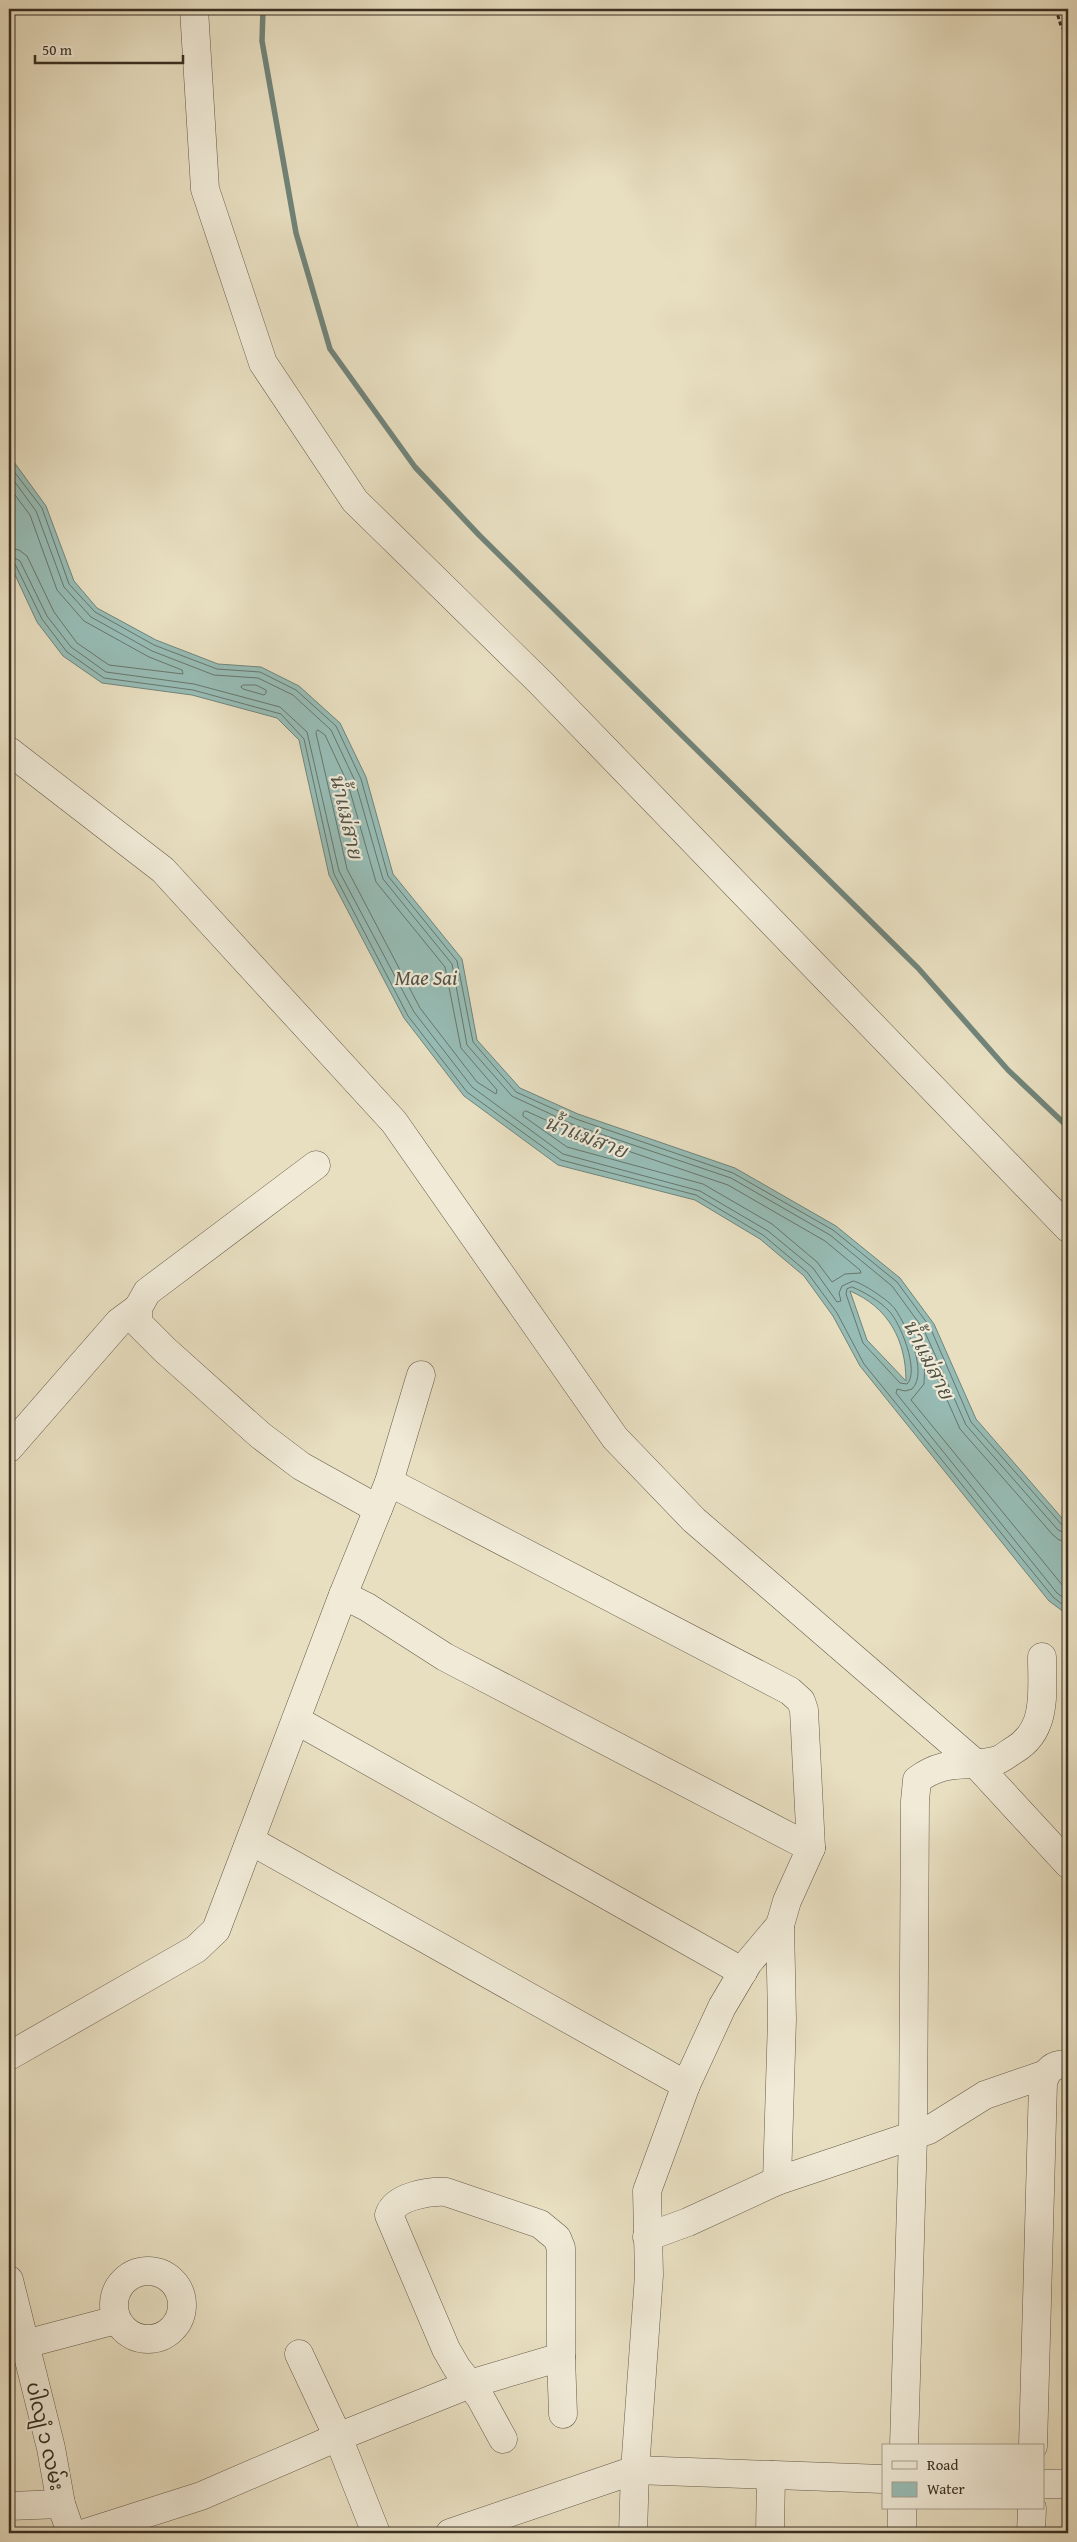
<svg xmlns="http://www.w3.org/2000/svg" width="1077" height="2542" viewBox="0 0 1077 2542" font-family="'Gentium Book Plus','Noto Sans Myanmar','Noto Serif Thai',serif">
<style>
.water{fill:#97bcb5;stroke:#71847a;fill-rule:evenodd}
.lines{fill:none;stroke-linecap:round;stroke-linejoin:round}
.shore{stroke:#68766c;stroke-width:1}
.stream{stroke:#71847a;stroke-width:5.5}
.minor-casing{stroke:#655b4a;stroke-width:29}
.path{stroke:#392f22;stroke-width:3;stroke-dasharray:4 2.5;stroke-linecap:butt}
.minor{stroke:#f0ead7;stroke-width:28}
.labels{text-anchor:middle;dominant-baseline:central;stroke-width:4.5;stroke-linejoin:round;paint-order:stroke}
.street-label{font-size:20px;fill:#392f22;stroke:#f0ead7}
.water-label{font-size:21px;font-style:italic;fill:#505247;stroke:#f0ead7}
</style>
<rect width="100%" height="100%" fill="#e8dfc1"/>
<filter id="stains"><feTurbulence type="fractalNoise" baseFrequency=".004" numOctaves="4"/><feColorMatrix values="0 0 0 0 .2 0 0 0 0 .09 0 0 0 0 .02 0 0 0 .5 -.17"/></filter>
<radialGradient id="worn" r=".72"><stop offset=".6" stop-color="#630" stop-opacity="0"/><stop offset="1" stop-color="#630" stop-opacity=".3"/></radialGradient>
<path class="water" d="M9 459 14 462 46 506 74 581 97 608 156 640 218 664 261 667 299 686 340 723 366 777 393 874 462 959 477 1040 520 1088 578 1114 735 1168 836 1226 900 1278 934 1324 976 1419 1068 1525V1615L1049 1601 860 1366 833 1316 804 1276 760 1239 695 1200 558 1165 464 1096 404 1018 329 875 299 740 277 718 192 695 102 683 63 656 37 622 9 562ZM850 1291C888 1307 906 1340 906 1381L867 1340Z"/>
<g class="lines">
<g class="shore">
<path d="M9 465 42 508 69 584 95 612 154 645 217 669 260 672 296 690 336 726 361 779 388 876 457 961 473 1042 516 1092 576 1119 733 1173 833 1230 897 1282 930 1327 971 1422 1062 1525 1068 1527"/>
<path d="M9 474 36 511 64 587 91 617 152 651 214 675 258 678 293 695 331 730 355 781 383 879 452 964 467 1045 512 1096 574 1125 731 1178 830 1235 892 1286 924 1330 966 1425 1058 1530 1068 1534"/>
<path d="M9 487 30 515 57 590 84 621 149 657 182 670 183 674 109 665 77 643 54 612 27 556 19 550 9 548"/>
<path d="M9 555 20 561 47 616 71 647 106 672 194 684 280 707 307 732 339 871 414 1012 472 1087 563 1154 700 1191 768 1231 813 1268 837 1302 841 1301 839 1293 842 1286 853 1281C861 1282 890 1301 895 1309 906 1325 929 1372 912 1389L905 1391 897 1389 896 1393 1057 1593 1068 1601"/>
<path d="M9 562 15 564 42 619 67 652 104 678 193 690 281 714 304 739 334 874 408 1016 467 1092 561 1160 696 1195 763 1235 807 1272 837 1313 864 1364 1053 1597 1068 1609"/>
<path d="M244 685H256L266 690V693L264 695 243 689 241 687Z"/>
<path d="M318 730 325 735 348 784 376 882 445 967 461 1048 497 1090 496 1094 477 1082 420 1008 347 869 316 733Z"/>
<path d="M526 1111 572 1132 728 1185 825 1241 860 1270 861 1273 845 1274 832 1282 817 1262 772 1224 703 1184 567 1147 523 1116V1113Z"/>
<path d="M852 1287C863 1291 881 1302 889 1311 900 1322 920 1371 907 1384L900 1383 863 1343 846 1294 847 1289Z"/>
<path d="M1068 1541 1059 1540 1053 1535 960 1429 928 1357 925 1356 924 1384 911 1400 1068 1592"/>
</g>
<path class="stream" d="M263 9 262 41 296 233 330 349 415 467 479 535 918 968 1008 1070 1068 1127"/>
<defs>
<g id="minor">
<path d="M194 9 205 189 263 363 355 501 541 683 1068 1228"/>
<path d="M9 751 163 870 394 1122 615 1438 694 1520 974 1762 1068 1864"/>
<path d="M316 1165 147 1292 138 1308V1323L165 1350 260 1435 301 1466 378 1509"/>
<path d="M9 1448 119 1322 138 1308"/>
<path d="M389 1482 790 1691 801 1701 804 1710 811 1848 787 1901 780 1925 748 1963 722 2007 686 2085 647 2191 649 2275 635 2470 633 2533"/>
<path d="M343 1595 367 1607 445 1657 811 1848"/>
<path d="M296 1720 743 1972"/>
<path d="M251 1841 686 2085"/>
<path d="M9 2056 196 1949 216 1930 343 1595 389 1482 421 1375"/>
<path d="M777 2181 782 2019 780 1925"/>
<path d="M647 2237 688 2222 777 2181 929 2130 985 2095 1046 2074"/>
<circle cx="148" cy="2305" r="34"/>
<path d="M9 2280 51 2448 61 2504 71 2533"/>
<path d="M25 2344 116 2320"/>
<path d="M299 2354 338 2437 376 2533"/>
<path d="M503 2439 480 2397 457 2368 446 2349 389 2215C395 2196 429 2191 446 2192L540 2224 557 2238 561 2248V2357L563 2414"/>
<path d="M904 2446 913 2135 915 1801 917 1780C946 1758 967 1768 998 1760 1003 1758 1009 1753 1014 1750 1048 1730 1042 1692 1042 1657"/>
<path d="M1033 2446 1043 2083C1047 2069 1053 2064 1068 2064"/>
<path d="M1043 2484H1068"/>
<path d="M9 2506 61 2504"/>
<path d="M85 2533 201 2496 338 2437 470 2384 561 2357"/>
<path d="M450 2533 635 2470 883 2479"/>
<path d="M770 2533 771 2475"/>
<path d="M902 2533V2508"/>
<path d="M1031 2533 1032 2508"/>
</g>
</defs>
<use href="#minor" class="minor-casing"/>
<path class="path" d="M1056 9 1061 26 1068 34"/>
<use href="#minor" class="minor"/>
</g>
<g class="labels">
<g class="street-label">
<text transform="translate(46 2436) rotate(77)">ပါလျံ ၁ လမ်း</text>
</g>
<g class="water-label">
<text transform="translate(347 816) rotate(77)">น้ำแม่สาย</text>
<text x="426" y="977">Mae Sai</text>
<text transform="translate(586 1136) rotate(21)">น้ำแม่สาย</text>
<text transform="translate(929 1359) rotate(63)">น้ำแม่สาย</text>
</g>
</g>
<rect width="1077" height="2542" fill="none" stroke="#e8dfc1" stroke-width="30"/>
<rect x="10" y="10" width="1057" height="2522" fill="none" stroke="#392f22" stroke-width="2.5"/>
<rect x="15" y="15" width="1047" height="2512" fill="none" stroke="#392f22"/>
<rect x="882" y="2444" width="162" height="65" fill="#f0ead7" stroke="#a79f8f"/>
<rect x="892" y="2461" width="25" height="8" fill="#f0ead7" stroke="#a79f8f"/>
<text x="927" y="2470" font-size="15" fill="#392f22">Road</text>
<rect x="892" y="2482" width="25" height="15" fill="#97bcb5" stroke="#a79f8f"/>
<text x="927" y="2494" font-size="15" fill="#392f22">Water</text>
<path d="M35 55v8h148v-8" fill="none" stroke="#392f22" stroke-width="2.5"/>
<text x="42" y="55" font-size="15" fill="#392f22" stroke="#f0ead7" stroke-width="4" paint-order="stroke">50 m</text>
<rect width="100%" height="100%" filter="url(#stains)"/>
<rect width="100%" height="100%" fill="url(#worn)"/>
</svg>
